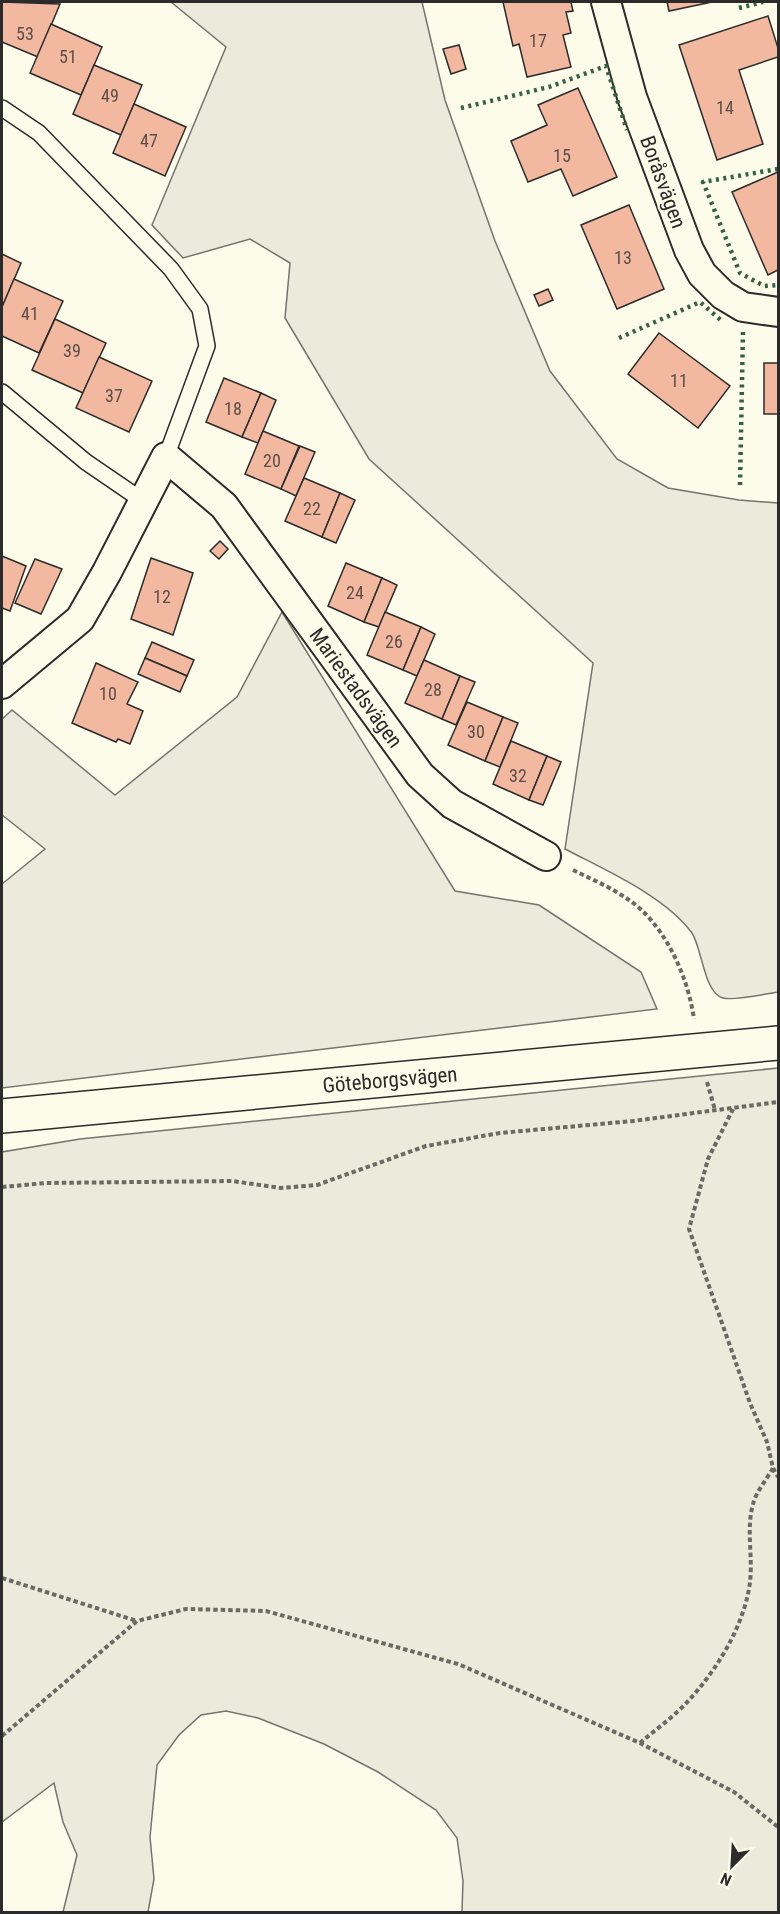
<svg xmlns="http://www.w3.org/2000/svg" width="780" height="1914" viewBox="0 0 780 1914" font-family="'Roboto Condensed',sans-serif">
<style>
.green{fill:#ecebdb;stroke:#74746e;stroke-width:1.5}
.building{fill:#f2b8a0;stroke:#2b2b2b;stroke-width:1.5}
.lines{fill:none;stroke-linecap:round;stroke-linejoin:round}
.lane-casing{stroke:#2b2b2b;stroke-width:18}
.street-casing{stroke:#2b2b2b;stroke-width:32}
.secondary-casing{stroke:#2b2b2b;stroke-width:36}
.path{stroke:#6a6964;stroke-width:4;stroke-dasharray:4.5 3;stroke-linecap:butt}
.lane{stroke:#fdfbea;stroke-width:15}
.street{stroke:#fdfbea;stroke-width:28}
.secondary{stroke:#fdfbea;stroke-width:33}
.hedge{stroke:#34623c;stroke-width:4.5;stroke-dasharray:3 4.5;stroke-linecap:butt}
.labels{text-anchor:middle;dominant-baseline:central;stroke-width:4.5;stroke-linejoin:round;paint-order:stroke}
.number-label{font-size:18px;fill:#5d4e48}
.street-label{font-size:21px;fill:#2b2b2b;stroke:#fdfbea}
</style>
<rect width="100%" height="100%" fill="#fdfbea"/>
<g class="green">
<path d="M171 2H422L445 100 495 241 550 371 617 459 668 488 739 500 778 503V992C765 994 735 1001 723 998 704 993 702 948 692 933 665 896 605 870 565 849L593 663 369 459 285 318 290 263 250 239 183 258 152 225 226 47Z"/>
<path d="M282 612 455 891 539 905 641 972 657 1009 2 1088V884L45 849 2 815V719L12 710 115 795 237 697Z"/>
<path d="M778 1068V1912H462L463 1881 457 1838 436 1810 378 1772 324 1744 258 1718 226 1711 201 1715 179 1735 157 1765 150 1837 154 1879 148 1912H63L77 1855 63 1822 54 1783 2 1822V1152L80 1139Z"/>
</g>
<g class="building">
<path d="M2 2 60 4 38 57 2 42Z"/>
<path d="M503 2H571L573 11 566 12 571 33 563 35 571 67 527 77 519 44 513 46Z"/>
<path d="M667 2H712L669 11Z"/>
<path d="M768 16 778 48V57L739 70 763 144 717 160 679 45Z"/>
<path d="M51 24 102 47 81 95 30 73Z"/>
<path d="M459 45 466 69 451 74 443 49Z"/>
<path d="M94 65 142 85 121 135 73 114Z"/>
<path d="M578 88 617 177 573 196 561 169 528 182 511 141 547 125 538 105Z"/>
<path d="M134 104 186 127 165 176 113 153Z"/>
<path d="M778 172V270L768 275 732 192Z"/>
<path d="M629 205 664 289 617 309 581 225Z"/>
<path d="M2 254 21 263 2 308Z"/>
<path d="M14 279 63 301 39 353 2 336V307Z"/>
<path d="M548 289 553 300 539 306 534 295Z"/>
<path d="M55 319 106 343 83 393 32 370Z"/>
<path d="M659 333 730 386 698 428 628 374Z"/>
<path d="M99 357 152 381 129 432 76 408Z"/>
<rect x="764" y="363" width="14" height="51"/>
<path d="M224 378 261 393 242 437 206 422Z"/>
<path d="M261 393 276 400 258 443 242 437Z"/>
<path d="M263 431 299 446 281 489 245 474Z"/>
<path d="M300 446 315 452 296 496 281 489Z"/>
<path d="M304 478 340 493 322 537 285 521Z"/>
<path d="M340 493 355 500 336 543 322 537Z"/>
<path d="M220 541 228 549 219 559 210 551Z"/>
<path d="M2 556 26 566 10 611 2 608Z"/>
<path d="M151 558 193 573 173 635 131 619Z"/>
<path d="M35 559 62 569 41 614 15 603Z"/>
<path d="M346 563 382 578 364 622 328 606Z"/>
<path d="M382 578 397 585 379 627 364 622Z"/>
<path d="M385 612 421 627 403 670 367 655Z"/>
<path d="M421 627 435 634 417 676 403 670Z"/>
<path d="M152 642 194 660 187 676 145 658Z"/>
<path d="M145 658 187 676 180 692 138 674Z"/>
<path d="M424 660 460 676 442 719 405 703Z"/>
<path d="M96 663 138 682 127 704 143 711 130 744 118 739 116 742 72 723Z"/>
<path d="M460 676 475 682 456 725 442 719Z"/>
<path d="M467 702 503 717 485 761 448 745Z"/>
<path d="M503 717 518 723 500 767 485 761Z"/>
<path d="M511 741 547 756 529 800 493 784Z"/>
<path d="M547 756 561 762 543 805 529 800Z"/>
</g>
<g class="lines">
<defs>
<g id="lane">
<path d="M2 108 39 133 171 269 200 309 207 346 166 457"/>
<path d="M2 392 86 462 143 501"/>
</g>
<g id="street">
<path d="M606 2 632 97 689 250 702 274 723 295 743 307 778 312"/>
<path d="M2 684 80 619 107 572 166 457 224 506 420 775 452 804 546 856"/>
</g>
<path id="secondary" d="M2 1116 778 1043"/>
</defs>
<use href="#lane" class="lane-casing"/>
<use href="#street" class="street-casing"/>
<use href="#secondary" class="secondary-casing"/>
<g class="path">
<path d="M573 870C591 879 610 887 626 898 664 922 688 976 694 1019"/>
<path d="M707 1082 715 1110"/>
<path d="M2 1187 46 1183 232 1181 281 1188 317 1185 426 1146 500 1133 633 1121 778 1102"/>
<path d="M773 1468 778 1477"/>
<path d="M2 1578 137 1621"/>
<path d="M2 1736 137 1621 186 1609 266 1611 458 1664 640 1743 734 1792 778 1827"/>
<path d="M640 1743C656 1729 675 1716 689 1700 717 1670 745 1624 750 1582 753 1557 746 1529 753 1504 756 1492 767 1479 773 1468L767 1442 750 1403 689 1229 708 1159 733 1109"/>
</g>
<use href="#lane" class="lane"/>
<use href="#street" class="street"/>
<use href="#secondary" class="secondary"/>
<g class="hedge">
<path d="M739 8 763 2"/>
<path d="M461 108 549 87 606 66 627 130"/>
<path d="M778 169 703 182 740 273 764 286 778 285"/>
<path d="M619 338 700 302 723 322"/>
<path d="M740 485 743 330"/>
</g>
</g>
<g class="labels">
<g class="number-label">
<text x="25" y="33">53</text>
<text x="538" y="40">17</text>
<text x="68" y="56">51</text>
<text x="110" y="95">49</text>
<text x="725" y="107">14</text>
<text x="149" y="140">47</text>
<text x="562" y="155">15</text>
<text x="623" y="257">13</text>
<text x="30" y="313">41</text>
<text x="72" y="350">39</text>
<text x="679" y="380">11</text>
<text x="114" y="395">37</text>
<text x="233" y="408">18</text>
<text x="272" y="460">20</text>
<text x="312" y="508">22</text>
<text x="355" y="592">24</text>
<text x="162" y="596">12</text>
<text x="394" y="641">26</text>
<text x="433" y="689">28</text>
<text x="108" y="693">10</text>
<text x="476" y="731">30</text>
<text x="518" y="775">32</text>
</g>
<g class="street-label">
<text transform="translate(663 182) rotate(70)">Boråsvägen</text>
<text transform="translate(356 688) rotate(54)">Mariestadsvägen</text>
<text transform="translate(390 1080) rotate(-5)">Göteborgsvägen</text>
</g>
</g>
<rect width="780" height="1914" fill="none" stroke="#2b2b2b" stroke-width="6"/>
<g transform="translate(732 1866) rotate(204)" stroke="#fdfbea" stroke-width="4.5" paint-order="stroke">
<path d="M0-4.5L10 22L0 15L-10 22Z" fill="#2b2b2b"/>
<text y="-9" font-size="16" font-weight="bold" text-anchor="middle" fill="#2b2b2b">N</text>
</g>
</svg>
